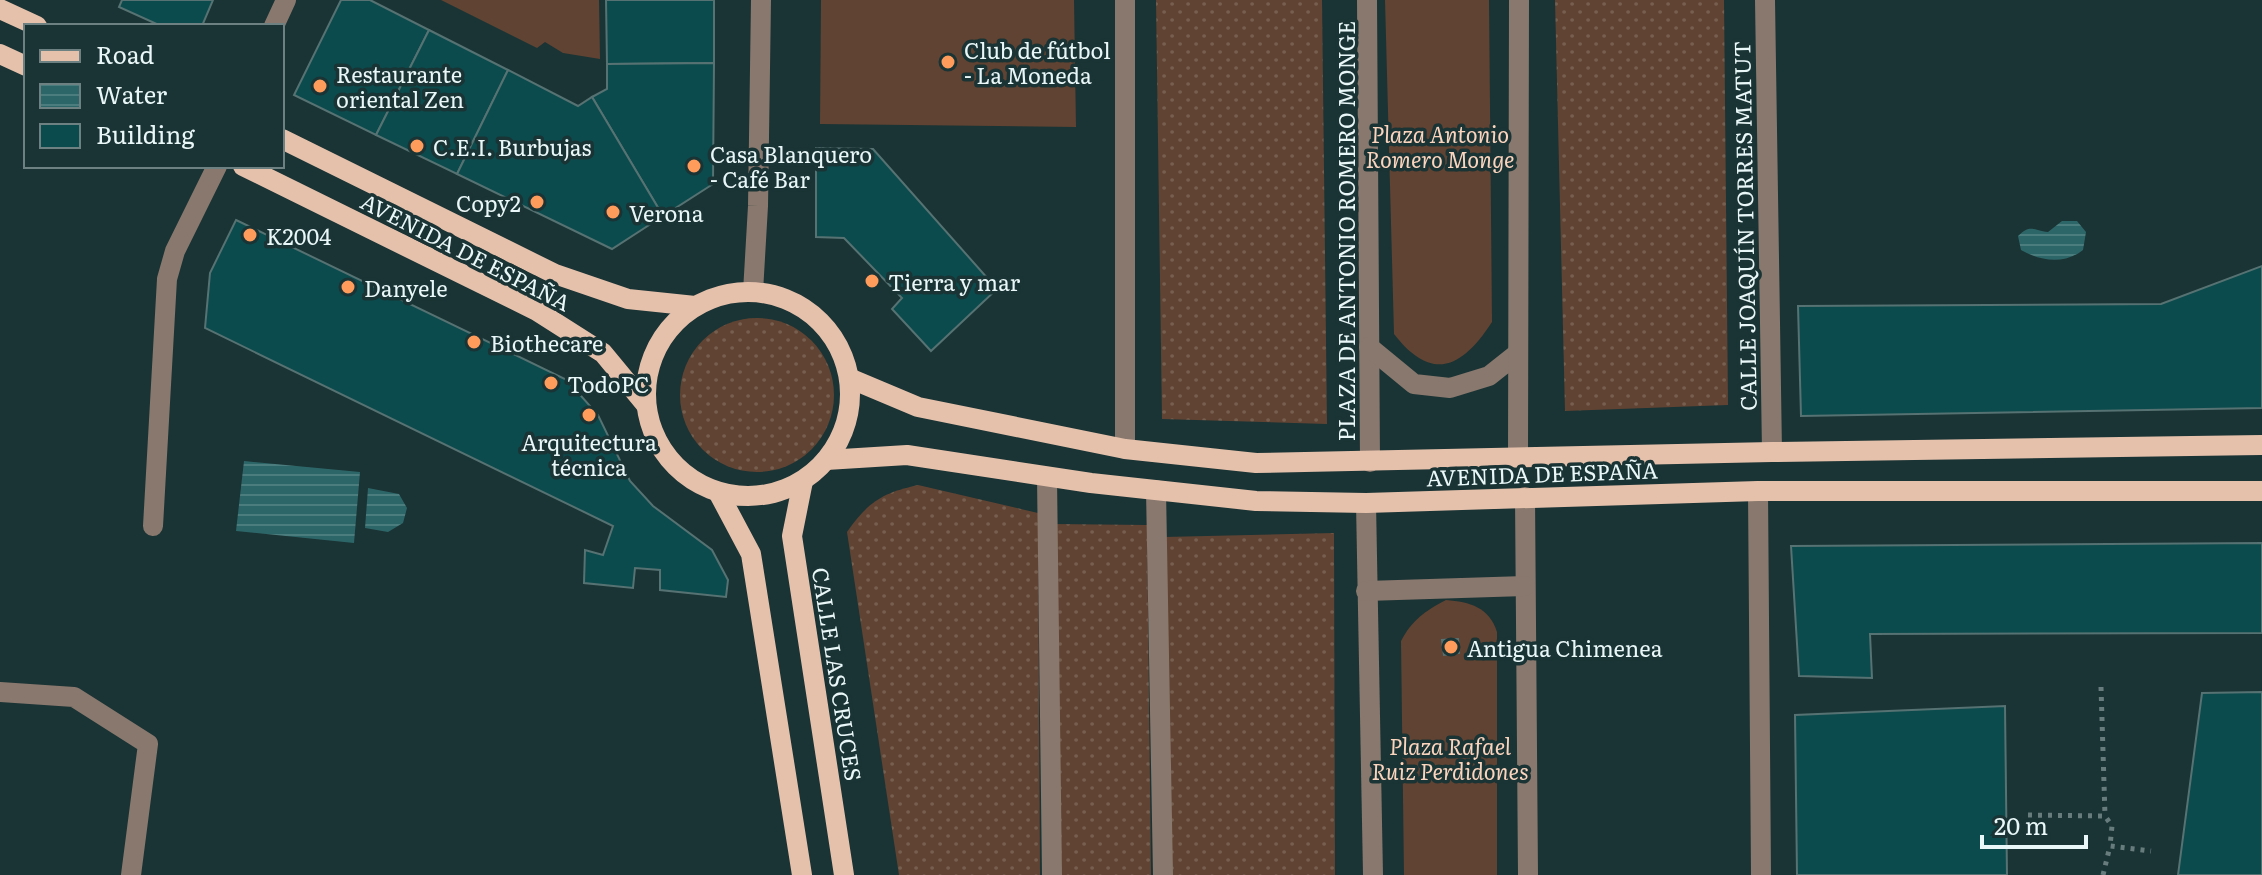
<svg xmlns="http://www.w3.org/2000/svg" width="2262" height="875" viewBox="0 0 2262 875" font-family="Literata,serif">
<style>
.grass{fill:url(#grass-dots)}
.garden{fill:#604332}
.water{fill:url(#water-rules)}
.building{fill:#0c4b4d;stroke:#577272;stroke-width:2}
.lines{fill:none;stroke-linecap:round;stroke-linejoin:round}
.path{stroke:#677c7d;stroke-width:5;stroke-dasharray:4 6;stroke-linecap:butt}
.minor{stroke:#89786e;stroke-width:20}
.major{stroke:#e5c1ac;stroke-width:20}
.poi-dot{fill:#ff9b5b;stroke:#1a3334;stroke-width:3}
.labels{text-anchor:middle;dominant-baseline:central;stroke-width:7;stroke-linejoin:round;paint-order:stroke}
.poi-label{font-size:22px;fill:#e9f7f8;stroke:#1a3334;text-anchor:start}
.park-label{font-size:22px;font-style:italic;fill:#fbd4bd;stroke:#1a3334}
.street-label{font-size:22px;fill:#e9f7f8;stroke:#1a3334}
</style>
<defs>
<pattern id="grass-dots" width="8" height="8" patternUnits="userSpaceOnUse" patternTransform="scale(2)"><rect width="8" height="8" fill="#604332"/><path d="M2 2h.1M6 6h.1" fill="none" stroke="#775f50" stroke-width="1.8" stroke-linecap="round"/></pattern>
<pattern id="water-rules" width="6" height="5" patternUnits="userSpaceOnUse" patternTransform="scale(2)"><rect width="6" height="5" fill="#2d6668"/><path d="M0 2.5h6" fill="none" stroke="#4b7d7e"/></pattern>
</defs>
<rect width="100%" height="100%" fill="#1a3334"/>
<g class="grass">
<path d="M1156 0H1322L1327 424 1162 419Z"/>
<path d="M1555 0H1724L1728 405 1565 411Z"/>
<circle cx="757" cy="395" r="77"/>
<path d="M918 485 1038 513 1040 875H899L847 532C868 502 882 493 918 485Z"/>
<path d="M1052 524 1147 525 1151 875H1061Z"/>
<path d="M1334 533 1335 875H1169L1164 537Z"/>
</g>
<g class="garden">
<path d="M441 0H599L600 59 563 53 545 42 537 48Z"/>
<path d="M821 0H1074L1076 127 820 124Z"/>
<path d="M1385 0H1489L1492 322C1462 368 1432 383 1394 334Z"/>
<path d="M1446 600C1470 602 1489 607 1497 632V875H1404L1401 641C1412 620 1425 611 1446 600Z"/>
</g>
<g class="water">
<path d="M2062 221H2077L2086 232 2083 250C2064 265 2040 261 2021 250L2018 236C2031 223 2034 231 2048 232Z"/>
<path d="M244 461 360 472 354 543 236 531Z"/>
<path d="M368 488 399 494 407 508 403 523 388 532 365 528Z"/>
</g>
<g class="building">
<path d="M122 0H213L202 26H161L119 7Z"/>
<path d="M341 0H370L429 30 376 135 294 95Z"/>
<path d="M606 0H714V63L607 64Z"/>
<path d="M429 30 508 70 457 174 376 135Z"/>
<path d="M714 63 713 184 663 216 592 97 607 89V64Z"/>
<path d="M508 70 578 106 592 97 663 216 612 249 457 174Z"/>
<path d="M816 148 873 149 997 289 931 351 892 309 902 298 844 238 816 237Z"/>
<path d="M236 220 567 380 598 415 630 481 653 506 712 550 728 580 726 597 660 590V570L635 568 633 588 584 583 585 550 603 555 613 526 205 328 210 273Z"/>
<path d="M2262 266V408L1801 416 1798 306 2161 304Z"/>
<path d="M2262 543V633L1870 634 1872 678 1799 676 1791 546Z"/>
<path d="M1458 639 1459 653 1444 655 1442 640Z"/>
<path d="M2262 692V875H2178L2202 693Z"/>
<path d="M2005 706 2007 875H1797L1795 715Z"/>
</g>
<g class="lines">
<g class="path">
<path d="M2101 687 2105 816"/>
<path d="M2028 815 2105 816 2112 826 2110 846 2151 851"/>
<path d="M2103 875 2110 846"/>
</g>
<g class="minor">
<path d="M1367 0 1370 462"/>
<path d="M1765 0 1772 452"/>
<path d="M274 26 286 0"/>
<path d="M753 292 758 206 761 0"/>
<path d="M1369 347 1414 384 1450 388 1489 376 1518 353"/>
<path d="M1125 449V0"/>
<path d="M1518 458 1519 0"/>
<path d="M1047 477 1052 875"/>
<path d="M1156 490 1163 875"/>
<path d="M1758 491 1761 875"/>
<path d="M1525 497 1528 875"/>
<path d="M1366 503 1373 875"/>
<path d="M153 526 167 279 175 251 217 166"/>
<path d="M1366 591 1525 586"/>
<path d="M0 692 74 697 148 744 131 875"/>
</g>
<g class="major">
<path d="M0 9 37 26"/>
<path d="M0 54 26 66"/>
<path d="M282 139 555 274 628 299 695 306"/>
<path d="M243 166 537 311 603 353 646 405"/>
<circle cx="748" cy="394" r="102"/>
<path d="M849 378 918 407 1125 449 1256 463 1772 452 2262 445"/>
<path d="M826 460 907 455 1091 483 1256 501 1366 503 1758 491H2262"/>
<path d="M803 481 792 536 844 875"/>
<path d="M718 492 751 554 802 875"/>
</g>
</g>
<g class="poi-dot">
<circle cx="948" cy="62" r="8"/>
<circle cx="320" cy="86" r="8"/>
<circle cx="417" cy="146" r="8"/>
<circle cx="694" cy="166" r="8"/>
<circle cx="537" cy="202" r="8"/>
<circle cx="613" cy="212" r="8"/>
<circle cx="250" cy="235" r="8"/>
<circle cx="872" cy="281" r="8"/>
<circle cx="348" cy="287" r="8"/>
<circle cx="474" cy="342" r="8"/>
<circle cx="551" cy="383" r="8"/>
<circle cx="589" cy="415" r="8"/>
<circle cx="1451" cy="647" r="8"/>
</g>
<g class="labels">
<g class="poi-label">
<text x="964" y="49">Club de fútbol<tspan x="964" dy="25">- La Moneda</tspan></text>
<text x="336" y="73">Restaurante<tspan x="336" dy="25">oriental Zen</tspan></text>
<text x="433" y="146">C.E.I. Burbujas</text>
<text x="710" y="153">Casa Blanquero<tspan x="710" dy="25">- Café Bar</tspan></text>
<text x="521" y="202" text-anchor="end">Copy2</text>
<text x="629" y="212">Verona</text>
<text x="266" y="235">K2004</text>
<text x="888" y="281">Tierra y mar</text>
<text x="364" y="287">Danyele</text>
<text x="490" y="342">Biothecare</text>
<text x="567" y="383">TodoPC</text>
<text x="589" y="441" text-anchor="middle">Arquitectura<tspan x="589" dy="25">técnica</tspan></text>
<text x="1467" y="647">Antigua Chimenea</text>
</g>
<g class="park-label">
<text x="1440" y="133">Plaza Antonio<tspan x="1440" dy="25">Romero Monge</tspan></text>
<text x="1450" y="745">Plaza Rafael<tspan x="1450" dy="25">Ruiz Perdidones</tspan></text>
</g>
<g class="street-label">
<text transform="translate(1744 226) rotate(-91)">CALLE JOAQUÍN TORRES MATUT</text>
<text transform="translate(1345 231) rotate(-90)">PLAZA DE ANTONIO ROMERO MONGE</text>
<text transform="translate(466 251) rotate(27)">AVENIDA DE ESPAÑA</text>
<text transform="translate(1542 473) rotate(-2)">AVENIDA DE ESPAÑA</text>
<text transform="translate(838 674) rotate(81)">CALLE LAS CRUCES</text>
</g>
</g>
<rect x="24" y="24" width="260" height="144" fill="#1a3334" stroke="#6d8182" stroke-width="2"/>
<rect x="40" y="50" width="40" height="12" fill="#e5c1ac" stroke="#6d8182" stroke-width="2"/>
<text x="96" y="64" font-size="24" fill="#e9f7f8">Road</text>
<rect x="40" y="84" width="40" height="24" fill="url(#water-rules)" stroke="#6d8182" stroke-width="2"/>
<text x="96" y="104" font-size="24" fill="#e9f7f8">Water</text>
<rect x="40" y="124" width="40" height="24" fill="#0c4b4d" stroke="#6d8182" stroke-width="2"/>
<text x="96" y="144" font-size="24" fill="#e9f7f8">Building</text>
<path d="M1982 835v12h104v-12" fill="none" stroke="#e9f7f8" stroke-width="4"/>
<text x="1994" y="835" font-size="24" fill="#e9f7f8" stroke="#1a3334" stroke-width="6" paint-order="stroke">20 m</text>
</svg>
